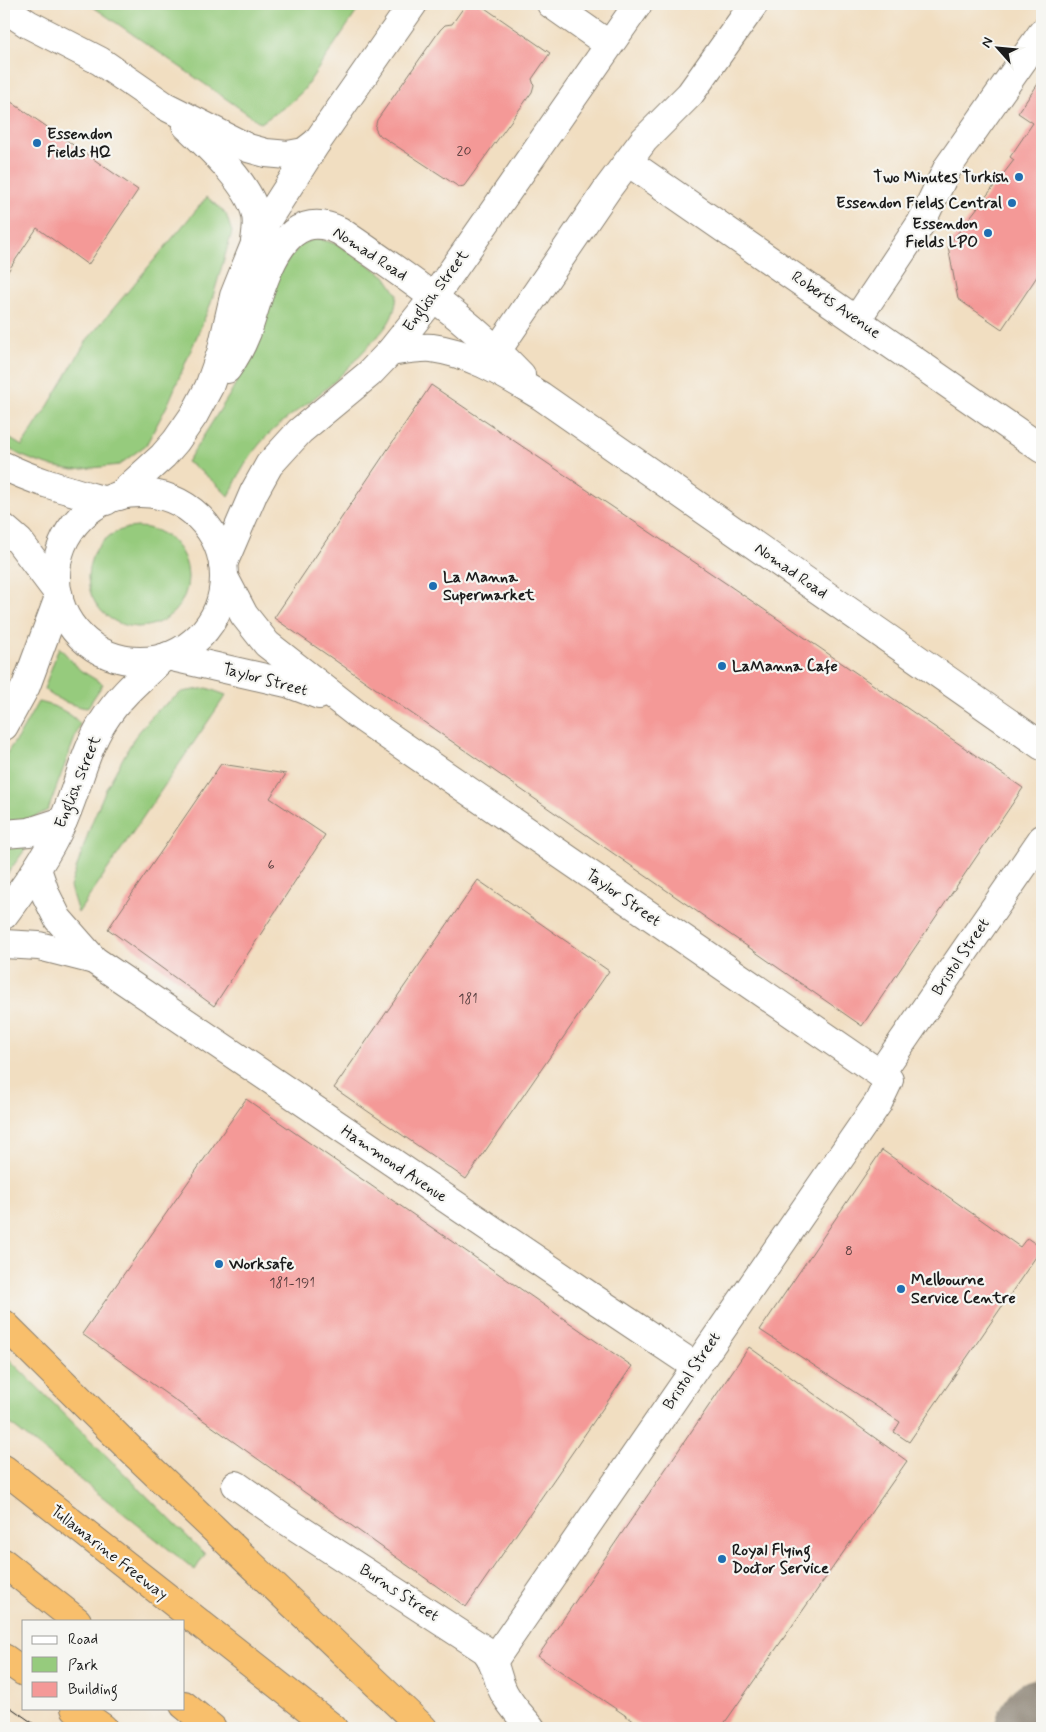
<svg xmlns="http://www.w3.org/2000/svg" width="1046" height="1732" viewBox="0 0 1046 1732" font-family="Mynerve,sans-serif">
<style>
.green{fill:#96cb7d;stroke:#59744c}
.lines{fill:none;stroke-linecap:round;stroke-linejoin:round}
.taxiway{stroke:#867d6e;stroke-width:82}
.building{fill:#f49997}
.minor-casing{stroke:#867d6e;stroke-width:30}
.highway-casing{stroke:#867d6e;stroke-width:30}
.minor{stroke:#fff;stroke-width:28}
.highway{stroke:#f8bf6c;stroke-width:28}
.tram{stroke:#1c1c1c;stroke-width:1}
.poi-dot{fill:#1f6fb2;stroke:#f6f6f2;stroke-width:2}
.labels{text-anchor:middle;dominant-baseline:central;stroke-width:4.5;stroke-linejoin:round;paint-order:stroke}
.number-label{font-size:14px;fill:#523b3b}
.poi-label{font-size:16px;font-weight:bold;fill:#1c1c1c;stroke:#f6f6f2;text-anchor:start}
.street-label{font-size:16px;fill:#1c1c1c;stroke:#f6f6f2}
</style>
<rect width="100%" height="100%" fill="#f6f6f2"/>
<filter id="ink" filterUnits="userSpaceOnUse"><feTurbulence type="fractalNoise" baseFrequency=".02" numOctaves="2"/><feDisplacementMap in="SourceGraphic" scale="10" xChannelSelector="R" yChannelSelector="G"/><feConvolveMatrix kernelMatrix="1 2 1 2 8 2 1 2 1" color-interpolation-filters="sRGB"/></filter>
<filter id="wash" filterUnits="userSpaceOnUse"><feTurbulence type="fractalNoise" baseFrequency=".0096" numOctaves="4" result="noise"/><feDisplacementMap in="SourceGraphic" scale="20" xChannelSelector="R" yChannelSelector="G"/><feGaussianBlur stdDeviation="1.12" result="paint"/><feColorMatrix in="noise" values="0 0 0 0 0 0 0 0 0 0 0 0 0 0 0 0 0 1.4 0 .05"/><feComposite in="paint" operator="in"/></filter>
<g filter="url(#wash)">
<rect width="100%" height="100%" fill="#f1dec1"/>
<g class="green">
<path d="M89 4H362L303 91 289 104 261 123Z"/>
<path d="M207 197 226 214 232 232 211 303 168 404 146 445 119 465 74 470 51 466 35 461 20 455 4 446V435L22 446 48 406 87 340Z"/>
<path d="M317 238 339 245 385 276 397 294C395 324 380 333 361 354 349 367 337 380 323 391 305 406 284 419 267 436 250 453 238 475 229 497 216 483 203 472 187 462L230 394 249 358 277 274 301 244Z"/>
<circle cx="138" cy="577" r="50"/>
<path d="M59 647 80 670 103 684 87 708C73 706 54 699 44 689Z"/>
<path d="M207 688 226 695 78 913 70 887 92 822 106 789 134 738 155 712 182 692Z"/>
<path d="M38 702C52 704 72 713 80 724L48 810 27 821 4 823V757L20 734Z"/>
<path d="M4 844 27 847 4 878Z"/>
<path d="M4 1354 205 1554 195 1570 4 1419Z"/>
</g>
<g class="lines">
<path class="taxiway" d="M1036 1728 1042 1719"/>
</g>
<g id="blocks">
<g class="building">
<path d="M466 4H479L550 53 532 79 534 85 532 92 464 186 459 187 378 134 375 128 377 120 440 30 445 25 452 24Z"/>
<path d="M1042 78V269L1002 329 958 299 948 246 1014 160 1010 157 1033 123 1018 113Z"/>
<path d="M4 97 138 190 88 265 37 228 4 277Z"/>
<path d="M431 385 727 584 1023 788 862 1026 274 618Z"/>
<path d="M221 764 286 774 270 798 325 835 214 1006 108 929Z"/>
<path d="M478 880 609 971 466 1179 334 1088Z"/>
<path d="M246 1099 632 1366 466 1607 82 1334Z"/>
<path d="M882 1150 1020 1247 1027 1238 1042 1248 909 1442 894 1432 900 1422 760 1330Z"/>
<path d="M749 1347 907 1461 721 1728H644L538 1656Z"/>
</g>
</g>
</g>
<g filter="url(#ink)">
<use href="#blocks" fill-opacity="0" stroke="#867d6e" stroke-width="1"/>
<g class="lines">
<defs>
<g id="minor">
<path d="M551 4 608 44"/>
<path d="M4 8 28 24 100 61 165 106 248 148 266 153 288 155 304 152 317 142"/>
<path d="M186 125C208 146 250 185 256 215 258 224 256 233 255 242"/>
<path d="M628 162 1042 449"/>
<path d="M857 319 921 223 948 167 1042 33"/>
<path d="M390 352C404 350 418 347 432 348 472 353 507 376 541 396L1042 746"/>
<path d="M488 364 608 188 644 140 690 94 754 4"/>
<path d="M227 369C235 358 242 345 247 332 261 293 278 200 340 231 406 276 466 317 521 375"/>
<path d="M4 466C36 482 71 491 106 501"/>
<circle cx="140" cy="577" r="84"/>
<path d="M119 496 163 456 176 441 194 415 209 387 221 353 234 296 242 276 255 244 267 220 317 142 413 4"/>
<path d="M4 528 19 541 58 593"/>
<path d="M223 564 254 492 269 465 300 431 369 374 390 352 434 297 638 4"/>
<path d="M224 577 244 615 267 644 358 715 889 1080 878 1103 494 1660"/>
<path d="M168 656 287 683 319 695"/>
<path d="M4 726 26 686 59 597"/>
<path d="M4 834 29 832 63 821"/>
<path d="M37 869 46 895 58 919 94 960 587 1294 695 1366"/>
<path d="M4 915C26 885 48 855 63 821 78 788 84 752 103 722 119 696 141 678 163 658"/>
<path d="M4 944 39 946 94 960"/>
<path d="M880 1074 1042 839"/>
<path d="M236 1485 284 1519 485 1650C497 1663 496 1678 504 1693 511 1706 522 1717 531 1728"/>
</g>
<g id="highway">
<path d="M4 1324 132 1451 423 1728"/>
<path d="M4 1469 333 1728"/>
<path d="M4 1563 77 1621"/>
<path d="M4 1658 24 1672"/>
<path d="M184 1705 212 1728"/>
<path d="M75 1708 103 1728"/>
</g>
</defs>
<use href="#minor" class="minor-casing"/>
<use href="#highway" class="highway-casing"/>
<use href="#minor" class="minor"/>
<use href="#highway" class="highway"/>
<g class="tram">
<path d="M4 1703 40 1728"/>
<path d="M4 1723 11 1728"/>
</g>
</g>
</g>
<g class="poi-dot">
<circle cx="37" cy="143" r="5"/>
<circle cx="1019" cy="177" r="5"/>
<circle cx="1012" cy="203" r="5"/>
<circle cx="988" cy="233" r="5"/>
<circle cx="433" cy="586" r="5"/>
<circle cx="722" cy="666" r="5"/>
<circle cx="219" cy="1264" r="5"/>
<circle cx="901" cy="1289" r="5"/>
<circle cx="722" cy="1559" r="5"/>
</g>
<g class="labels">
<g class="number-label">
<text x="464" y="151">20</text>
<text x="271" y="865">6</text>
<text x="468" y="999">181</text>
<text x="849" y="1251">8</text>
<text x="292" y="1283">181-191</text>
</g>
<g class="poi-label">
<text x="47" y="134">Essendon<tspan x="47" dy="18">Fields HQ</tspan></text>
<text x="1009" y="177" text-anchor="end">Two Minutes Turkish</text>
<text x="1002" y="203" text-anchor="end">Essendon Fields Central</text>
<text x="978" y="224" text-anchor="end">Essendon<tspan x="978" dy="18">Fields LPO</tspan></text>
<text x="443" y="577">La Manna<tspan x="443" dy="18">Supermarket</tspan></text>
<text x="732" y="666">LaManna Cafe</text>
<text x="229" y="1264">Worksafe</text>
<text x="911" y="1280">Melbourne<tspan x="911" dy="18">Service Centre</tspan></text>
<text x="732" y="1550">Royal Flying<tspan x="732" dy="18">Doctor Service</tspan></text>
</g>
<g class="street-label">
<text transform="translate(370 254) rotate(33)">Nomad Road</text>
<text transform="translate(436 291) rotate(-53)">English Street</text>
<text transform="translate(836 305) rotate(35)">Roberts Avenue</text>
<text transform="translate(791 571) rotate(35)">Nomad Road</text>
<text transform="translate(265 680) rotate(15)">Taylor Street</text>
<text transform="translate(78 782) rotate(-68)">English Street</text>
<text transform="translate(623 898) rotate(35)">Taylor Street</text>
<text transform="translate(961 957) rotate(-56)">Bristol Street</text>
<text transform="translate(394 1164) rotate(34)">Hammond Avenue</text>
<text transform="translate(692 1371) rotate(-56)">Bristol Street</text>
<text transform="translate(109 1553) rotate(38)">Tullamarine Freeway</text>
<text transform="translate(399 1593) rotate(33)">Burns Street</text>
</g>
</g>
<rect width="1046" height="1732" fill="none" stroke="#f6f6f2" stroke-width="20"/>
<rect x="22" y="1620" width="162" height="90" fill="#f6f6f2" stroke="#9f9f9c"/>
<rect x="32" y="1636" width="25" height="8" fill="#ffffff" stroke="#9f9f9c"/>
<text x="68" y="1644" font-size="15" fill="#1c1c1c">Road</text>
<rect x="32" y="1657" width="25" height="15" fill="#96cb7d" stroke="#9f9f9c"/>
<text x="68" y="1670" font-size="15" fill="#1c1c1c">Park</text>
<rect x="32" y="1682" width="25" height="15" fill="#f49997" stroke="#9f9f9c"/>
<text x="68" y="1694" font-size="15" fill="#1c1c1c">Building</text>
<g transform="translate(998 48) rotate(297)" stroke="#f6f6f2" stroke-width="4" paint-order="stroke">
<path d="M0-4L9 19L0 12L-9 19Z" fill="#1c1c1c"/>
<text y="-8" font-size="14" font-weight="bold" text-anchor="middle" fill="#1c1c1c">N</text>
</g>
</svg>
